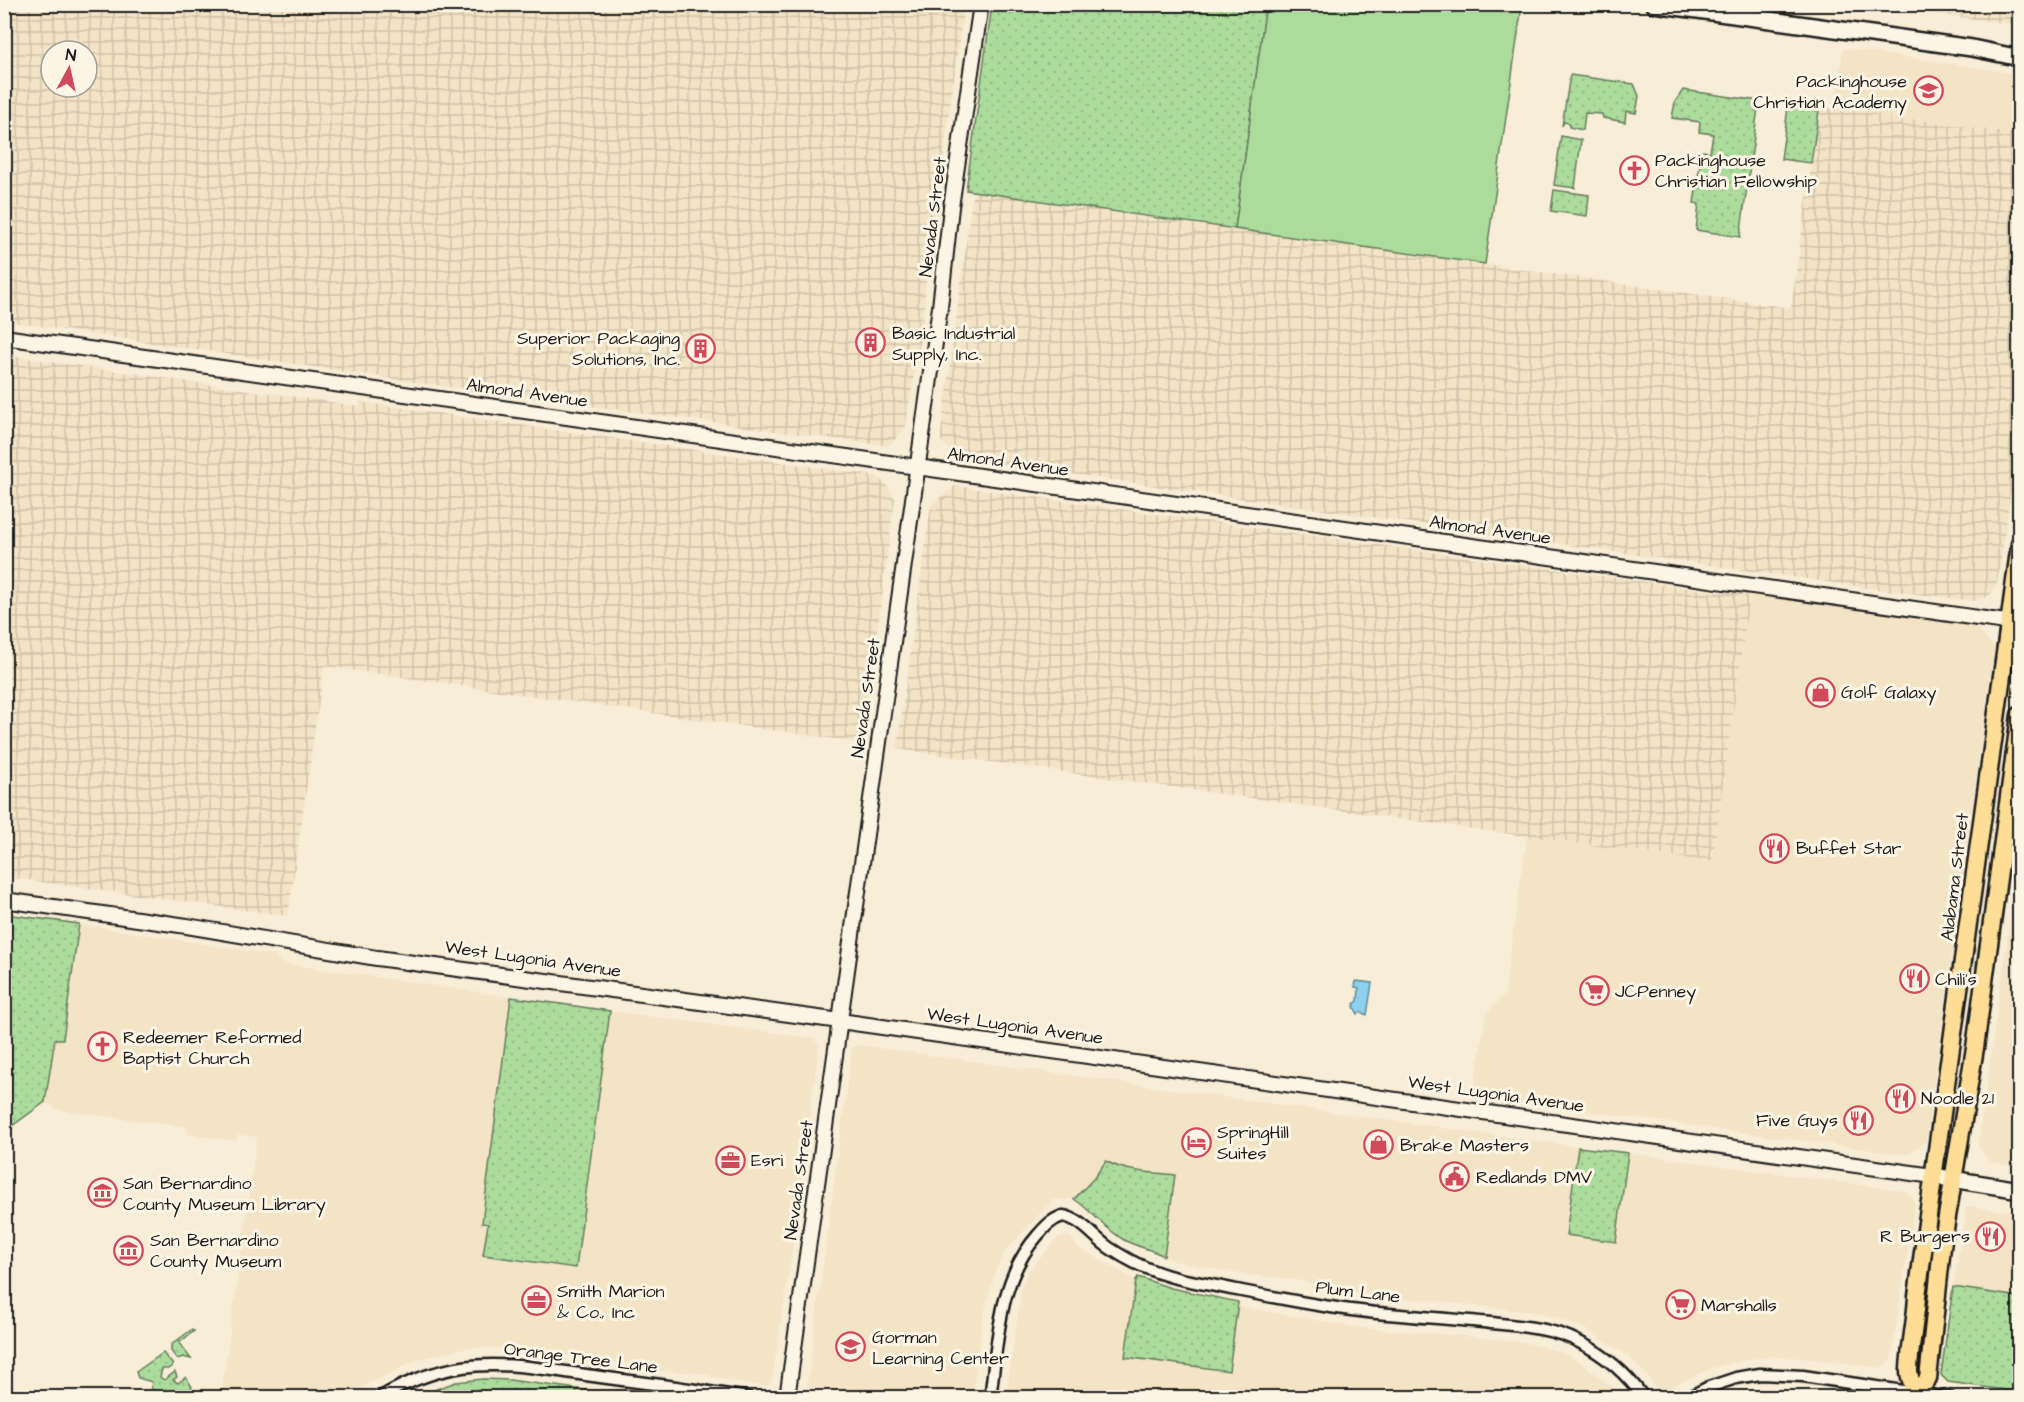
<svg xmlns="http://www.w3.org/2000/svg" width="2024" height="1402" viewBox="0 0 2024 1402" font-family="'Architects Daughter',sans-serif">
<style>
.built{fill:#f3e4c6}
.industrial{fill:url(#industrial-grid);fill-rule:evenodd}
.green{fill:url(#green-dots);stroke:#647c5c;stroke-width:1.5}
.pitch{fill:#acdc9c;stroke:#647c5c;stroke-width:1.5}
.water{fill:#8cd1ee;stroke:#5f899a;stroke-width:1.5}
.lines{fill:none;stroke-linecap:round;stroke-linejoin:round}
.minor-casing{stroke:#1c1c1c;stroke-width:15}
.tertiary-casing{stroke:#1c1c1c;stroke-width:18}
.secondary-casing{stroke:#1c1c1c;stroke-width:20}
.primary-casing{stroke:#1c1c1c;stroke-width:21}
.minor{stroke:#fcf5e5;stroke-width:10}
.tertiary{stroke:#fcf5e5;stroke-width:14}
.secondary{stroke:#fcf5e5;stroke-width:15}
.primary{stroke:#fede96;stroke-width:16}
.labels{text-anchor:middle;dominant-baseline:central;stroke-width:6;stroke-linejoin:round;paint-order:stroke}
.poi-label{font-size:18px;fill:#1c1c1c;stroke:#fcf5e5;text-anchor:start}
.street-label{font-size:18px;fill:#1c1c1c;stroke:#fcf5e5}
</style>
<defs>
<pattern id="industrial-grid" width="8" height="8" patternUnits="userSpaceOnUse" patternTransform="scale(1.5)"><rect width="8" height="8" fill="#f3e4c6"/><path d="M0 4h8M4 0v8" fill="none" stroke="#d0c3aa"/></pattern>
<pattern id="green-dots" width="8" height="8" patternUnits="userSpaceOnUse" patternTransform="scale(1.5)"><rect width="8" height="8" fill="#acdc9c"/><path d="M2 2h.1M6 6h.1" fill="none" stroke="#93bc86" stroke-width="1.8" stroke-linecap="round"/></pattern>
</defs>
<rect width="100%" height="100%" fill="#f8edd7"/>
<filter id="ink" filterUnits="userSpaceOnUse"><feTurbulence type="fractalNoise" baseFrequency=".0167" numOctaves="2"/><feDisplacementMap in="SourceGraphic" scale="12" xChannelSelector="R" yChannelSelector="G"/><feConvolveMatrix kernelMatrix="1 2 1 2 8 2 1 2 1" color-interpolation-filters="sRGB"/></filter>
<g filter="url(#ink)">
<g class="built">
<path d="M1843 48 2019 74V134L1835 108Z"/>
<path d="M1750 593 1975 626 1994 648 1926 1141 1907 1155 1473 1096 1486 1014 1504 995 1527 836 1712 862Z"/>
<path d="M2019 857V1167L1990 1162 1978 1146Z"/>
<path d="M79 924 274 955 281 963 511 997 482 1222 488 1223 483 1255 576 1268 610 1011 813 1038 819 1045 794 1237 772 1381 766 1386 737 1383 699 1373 660 1371 631 1364 514 1348H466L415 1360 394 1372 370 1382 348 1397H221L257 1137 237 1134 236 1141 188 1134 186 1127 59 1110 45 1102 55 1039H63Z"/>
<path d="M858 1045 1578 1147 1566 1234 1616 1242 1628 1153 1905 1191 1910 1195 1915 1204 1891 1360 1887 1365 1879 1368 1807 1358 1775 1357 1748 1359 1709 1369 1662 1391 1656 1388 1644 1372 1627 1355 1582 1327 1558 1319 1533 1312 1367 1294 1295 1280 1234 1273 1173 1261 1164 1256 1175 1176 1138 1170 1130 1171 1106 1161 1094 1178 1074 1199 1053 1200 1007 1249 997 1267 990 1291 983 1318 972 1397H878L807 1387 852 1047Z"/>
<path d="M1967 1206 2019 1213V1297L1953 1287Z"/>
<path d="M1064 1236 1070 1237 1079 1248 1136 1280 1126 1357 1228 1371 1237 1306 1360 1328 1474 1337 1528 1343 1546 1348 1566 1354 1585 1365 1623 1397 1006 1398 1022 1285 1029 1270 1058 1238Z"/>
</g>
<g class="industrial">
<path d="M4 5H964L926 281 923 323 905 429 888 446 448 387 5 321ZM51 51H87V87H51Z"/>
<path d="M1870 5H2019V25Z"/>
<path d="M1820 106 2019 134 2020 429 1997 585 1992 593 1987 597 1974 601 1876 589 958 458 941 441V433L973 191 1791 308Z"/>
<path d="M5 355 359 406 360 402 877 476 889 488 895 499 862 743 324 666 288 916 5 877Z"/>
<path d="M955 486 1718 592 1750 593 1712 862 897 749 931 505Z"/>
</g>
<g class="green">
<path d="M992 5H1266L1235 229 966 190Z"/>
<path d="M1570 75 1634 84 1639 96 1636 113 1626 111 1625 122 1603 118 1602 114 1585 113 1583 130 1569 127V123L1564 122 1562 126Z"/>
<path d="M1683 90 1759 101 1740 237 1696 230 1699 204 1694 203 1702 151 1710 152 1713 134 1699 132 1700 122 1672 118 1675 102Z"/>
<path d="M1790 105 1819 110 1811 163 1781 159 1788 108Z"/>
<path d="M1561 136 1581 140 1575 188 1554 185Z"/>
<path d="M1554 190 1589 195 1587 216 1551 211Z"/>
<path d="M5 914 79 924 63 1039H55L45 1102 5 1131Z"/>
<path d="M511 997 610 1011 576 1268 483 1255 488 1224 482 1223Z"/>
<path d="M1578 1147 1628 1153 1616 1242 1566 1235Z"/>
<path d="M1106 1161C1127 1173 1151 1172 1175 1175L1164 1256C1151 1249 1137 1247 1124 1240 1105 1229 1092 1211 1074 1199L1094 1178Z"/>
<path d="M1138 1277 1171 1288 1238 1302 1229 1371 1125 1357 1136 1280Z"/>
<path d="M1953 1287 2019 1297V1392L1948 1382 1941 1375Z"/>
<path d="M191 1330 194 1331 179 1343 191 1359 183 1357 177 1359 171 1351V1345Z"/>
<path d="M163 1353 173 1365 168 1369H162L160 1377 164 1380 175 1372 177 1377 173 1380 178 1383 186 1377 192 1387 189 1391 195 1397 150 1396 152 1382 138 1378 136 1372Z"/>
<path d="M483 1379 509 1380 639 1397H435L436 1389 456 1382Z"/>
</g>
<path class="pitch" d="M1266 4 1522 5 1485 264 1235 229Z"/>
<path class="water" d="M1356 981 1372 983 1367 1015 1360 1012 1358 1014 1354 1007 1355 1006 1354 1004 1358 1001 1359 988 1355 987Z"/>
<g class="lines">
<defs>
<g id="minor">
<path d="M4 1394 26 1398"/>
<path d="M379 1398C459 1350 514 1365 600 1377 649 1383 699 1390 749 1398"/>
<path d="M990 1398C998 1341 998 1280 1038 1235 1045 1227 1052 1219 1063 1216 1082 1219 1095 1239 1111 1249 1135 1265 1162 1276 1190 1281 1244 1291 1297 1303 1351 1310 1397 1316 1445 1318 1491 1323 1520 1326 1553 1328 1579 1342 1605 1355 1627 1374 1644 1398"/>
<path d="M1687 1398 1709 1387 1736 1378 1760 1374 1803 1376 1950 1398"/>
</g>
<g id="tertiary">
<path d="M4 337 2020 624"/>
<path d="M4 900 187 926 377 958 840 1021 1933 1176"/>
<path d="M787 1398 940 307 951 207 981 4"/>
</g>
<g id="secondary">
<path d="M1654 4 1972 48 2020 58"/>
<path d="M1933 1176 2020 1190"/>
</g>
<g id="primary">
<path d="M1916 1393 1928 1379 1942 1247 1975 1048 2020 715"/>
<path d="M1915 1398C1916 1387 1908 1379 1909 1369 1910 1345 1916 1321 1917 1296L2020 544"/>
</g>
</defs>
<use href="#minor" class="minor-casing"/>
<use href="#tertiary" class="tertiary-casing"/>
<use href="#secondary" class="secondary-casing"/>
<use href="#primary" class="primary-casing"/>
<use href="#minor" class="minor"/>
<use href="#tertiary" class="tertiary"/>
<use href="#secondary" class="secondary"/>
<use href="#primary" class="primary"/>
</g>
</g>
<defs>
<symbol id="school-ring" viewBox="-11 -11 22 22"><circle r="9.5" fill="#fcf5e5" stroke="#d1495b" stroke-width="1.5"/><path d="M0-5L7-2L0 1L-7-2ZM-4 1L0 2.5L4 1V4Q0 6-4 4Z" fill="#d1495b"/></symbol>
<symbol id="church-ring" viewBox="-11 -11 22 22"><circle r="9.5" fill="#fcf5e5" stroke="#d1495b" stroke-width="1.5"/><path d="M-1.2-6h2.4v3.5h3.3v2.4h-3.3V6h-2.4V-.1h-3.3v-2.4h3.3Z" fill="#d1495b"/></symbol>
<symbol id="building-ring" viewBox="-11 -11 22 22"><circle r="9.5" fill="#fcf5e5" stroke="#d1495b" stroke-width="1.5"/><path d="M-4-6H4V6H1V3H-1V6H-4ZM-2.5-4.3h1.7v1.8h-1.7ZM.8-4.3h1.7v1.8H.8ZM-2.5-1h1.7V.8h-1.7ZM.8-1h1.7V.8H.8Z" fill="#d1495b"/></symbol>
<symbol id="shop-ring" viewBox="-11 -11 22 22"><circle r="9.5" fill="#fcf5e5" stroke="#d1495b" stroke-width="1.5"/><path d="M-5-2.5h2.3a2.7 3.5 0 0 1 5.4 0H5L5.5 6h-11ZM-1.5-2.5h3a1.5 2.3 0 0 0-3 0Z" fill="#d1495b"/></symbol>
<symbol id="restaurant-ring" viewBox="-11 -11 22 22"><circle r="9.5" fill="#fcf5e5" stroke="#d1495b" stroke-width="1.5"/><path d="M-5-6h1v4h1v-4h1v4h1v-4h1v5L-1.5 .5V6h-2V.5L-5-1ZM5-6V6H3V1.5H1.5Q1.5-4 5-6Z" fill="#d1495b"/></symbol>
<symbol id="supermarket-ring" viewBox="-11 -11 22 22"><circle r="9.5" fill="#fcf5e5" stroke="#d1495b" stroke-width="1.5"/><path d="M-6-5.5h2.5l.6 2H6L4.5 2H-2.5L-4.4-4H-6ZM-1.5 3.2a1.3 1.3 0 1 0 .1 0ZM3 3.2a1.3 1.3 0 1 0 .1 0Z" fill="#d1495b"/></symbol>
<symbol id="hotel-ring" viewBox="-11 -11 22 22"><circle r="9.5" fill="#fcf5e5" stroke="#d1495b" stroke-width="1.5"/><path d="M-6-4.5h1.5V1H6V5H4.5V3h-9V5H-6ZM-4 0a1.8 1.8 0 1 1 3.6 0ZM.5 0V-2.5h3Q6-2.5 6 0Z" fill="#d1495b"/></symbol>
<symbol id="office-ring" viewBox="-11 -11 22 22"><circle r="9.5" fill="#fcf5e5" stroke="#d1495b" stroke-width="1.5"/><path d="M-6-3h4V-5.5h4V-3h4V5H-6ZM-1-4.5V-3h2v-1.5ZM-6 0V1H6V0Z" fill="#d1495b"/></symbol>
<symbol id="civic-ring" viewBox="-11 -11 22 22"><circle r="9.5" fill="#fcf5e5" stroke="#d1495b" stroke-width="1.5"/><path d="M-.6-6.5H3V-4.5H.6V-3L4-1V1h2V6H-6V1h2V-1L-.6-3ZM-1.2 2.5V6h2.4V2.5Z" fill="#d1495b"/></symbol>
<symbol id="museum-ring" viewBox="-11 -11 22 22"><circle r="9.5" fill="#fcf5e5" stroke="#d1495b" stroke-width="1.5"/><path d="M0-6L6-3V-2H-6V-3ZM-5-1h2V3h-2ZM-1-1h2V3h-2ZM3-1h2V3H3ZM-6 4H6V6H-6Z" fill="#d1495b"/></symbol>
</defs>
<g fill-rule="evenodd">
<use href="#school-ring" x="1912" y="74" width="33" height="33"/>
<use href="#church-ring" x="1618" y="154" width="33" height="33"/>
<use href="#building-ring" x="854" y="326" width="33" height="33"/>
<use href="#building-ring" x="684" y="332" width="33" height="33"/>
<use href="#shop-ring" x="1804" y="676" width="33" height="33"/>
<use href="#restaurant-ring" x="1758" y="832" width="33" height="33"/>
<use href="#restaurant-ring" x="1898" y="962" width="33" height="33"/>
<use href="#supermarket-ring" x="1578" y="974" width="33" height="33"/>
<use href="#church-ring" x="86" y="1030" width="33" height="33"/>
<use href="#restaurant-ring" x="1884" y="1082" width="33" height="33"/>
<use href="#restaurant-ring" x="1842" y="1104" width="33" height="33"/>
<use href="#hotel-ring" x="1180" y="1126" width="33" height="33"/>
<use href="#shop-ring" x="1362" y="1128" width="33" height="33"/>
<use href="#office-ring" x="714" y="1144" width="33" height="33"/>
<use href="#civic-ring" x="1438" y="1160" width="33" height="33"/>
<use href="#museum-ring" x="86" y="1176" width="33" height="33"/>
<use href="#restaurant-ring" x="1974" y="1220" width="33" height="33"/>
<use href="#museum-ring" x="112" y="1234" width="33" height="33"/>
<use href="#office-ring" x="520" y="1284" width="33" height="33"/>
<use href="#supermarket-ring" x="1664" y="1288" width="33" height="33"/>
<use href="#school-ring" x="834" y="1330" width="33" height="33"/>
</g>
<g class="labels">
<g class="poi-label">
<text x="1907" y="81" text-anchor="end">Packinghouse<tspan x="1907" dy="21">Christian Academy</tspan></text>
<text x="1655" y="160">Packinghouse<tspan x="1655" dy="21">Christian Fellowship</tspan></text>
<text x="892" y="333">Basic Industrial<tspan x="892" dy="21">Supply, Inc.</tspan></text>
<text x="680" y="338" text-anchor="end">Superior Packaging<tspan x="680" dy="21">Solutions, Inc.</tspan></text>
<text x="1841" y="692">Golf Galaxy</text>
<text x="1796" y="848">Buffet Star</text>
<text x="1935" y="979">Chili's</text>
<text x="1615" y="991">JCPenney</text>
<text x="123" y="1037">Redeemer Reformed<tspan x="123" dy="21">Baptist Church</tspan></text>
<text x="1921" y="1098">Noodle 21</text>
<text x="1838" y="1120" text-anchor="end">Five Guys</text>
<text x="1217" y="1132">SpringHill<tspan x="1217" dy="21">Suites</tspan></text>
<text x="1400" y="1145">Brake Masters</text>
<text x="751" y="1160">Esri</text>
<text x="1476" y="1177">Redlands DMV</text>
<text x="123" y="1183">San Bernardino<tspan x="123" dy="21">County Museum Library</tspan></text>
<text x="1970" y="1236" text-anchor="end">R Burgers</text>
<text x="150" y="1240">San Bernardino<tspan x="150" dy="21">County Museum</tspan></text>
<text x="557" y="1291">Smith Marion<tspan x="557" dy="21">&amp; Co., Inc</tspan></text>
<text x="1701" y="1305">Marshalls</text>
<text x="872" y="1337">Gorman<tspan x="872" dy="21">Learning Center</tspan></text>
</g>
<g class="street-label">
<text transform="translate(933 217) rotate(-83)">Nevada Street</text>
<text transform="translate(527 393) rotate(8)">Almond Avenue</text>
<text transform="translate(1008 462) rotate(8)">Almond Avenue</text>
<text transform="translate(1490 530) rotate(8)">Almond Avenue</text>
<text transform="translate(866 698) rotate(-82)">Nevada Street</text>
<text transform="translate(1955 877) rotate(-83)">Alabama Street</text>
<text transform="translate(533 959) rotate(8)">West Lugonia Avenue</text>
<text transform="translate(1015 1026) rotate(8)">West Lugonia Avenue</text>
<text transform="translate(1496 1094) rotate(8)">West Lugonia Avenue</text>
<text transform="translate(799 1180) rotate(-82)">Nevada Street</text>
<text transform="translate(1358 1292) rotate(7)">Plum Lane</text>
<text transform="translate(581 1358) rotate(7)">Orange Tree Lane</text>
</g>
</g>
<rect width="2024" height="1402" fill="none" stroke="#fcf5e5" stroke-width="24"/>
<rect x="12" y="12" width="2000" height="1378" fill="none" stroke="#1c1c1c" stroke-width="2" filter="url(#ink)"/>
<g transform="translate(69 69) rotate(8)"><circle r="28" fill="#fcf5e5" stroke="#a29e95" stroke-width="1.5"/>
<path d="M0-4.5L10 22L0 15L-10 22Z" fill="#d1495b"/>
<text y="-9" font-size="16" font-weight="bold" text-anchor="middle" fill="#1c1c1c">N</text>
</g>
</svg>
